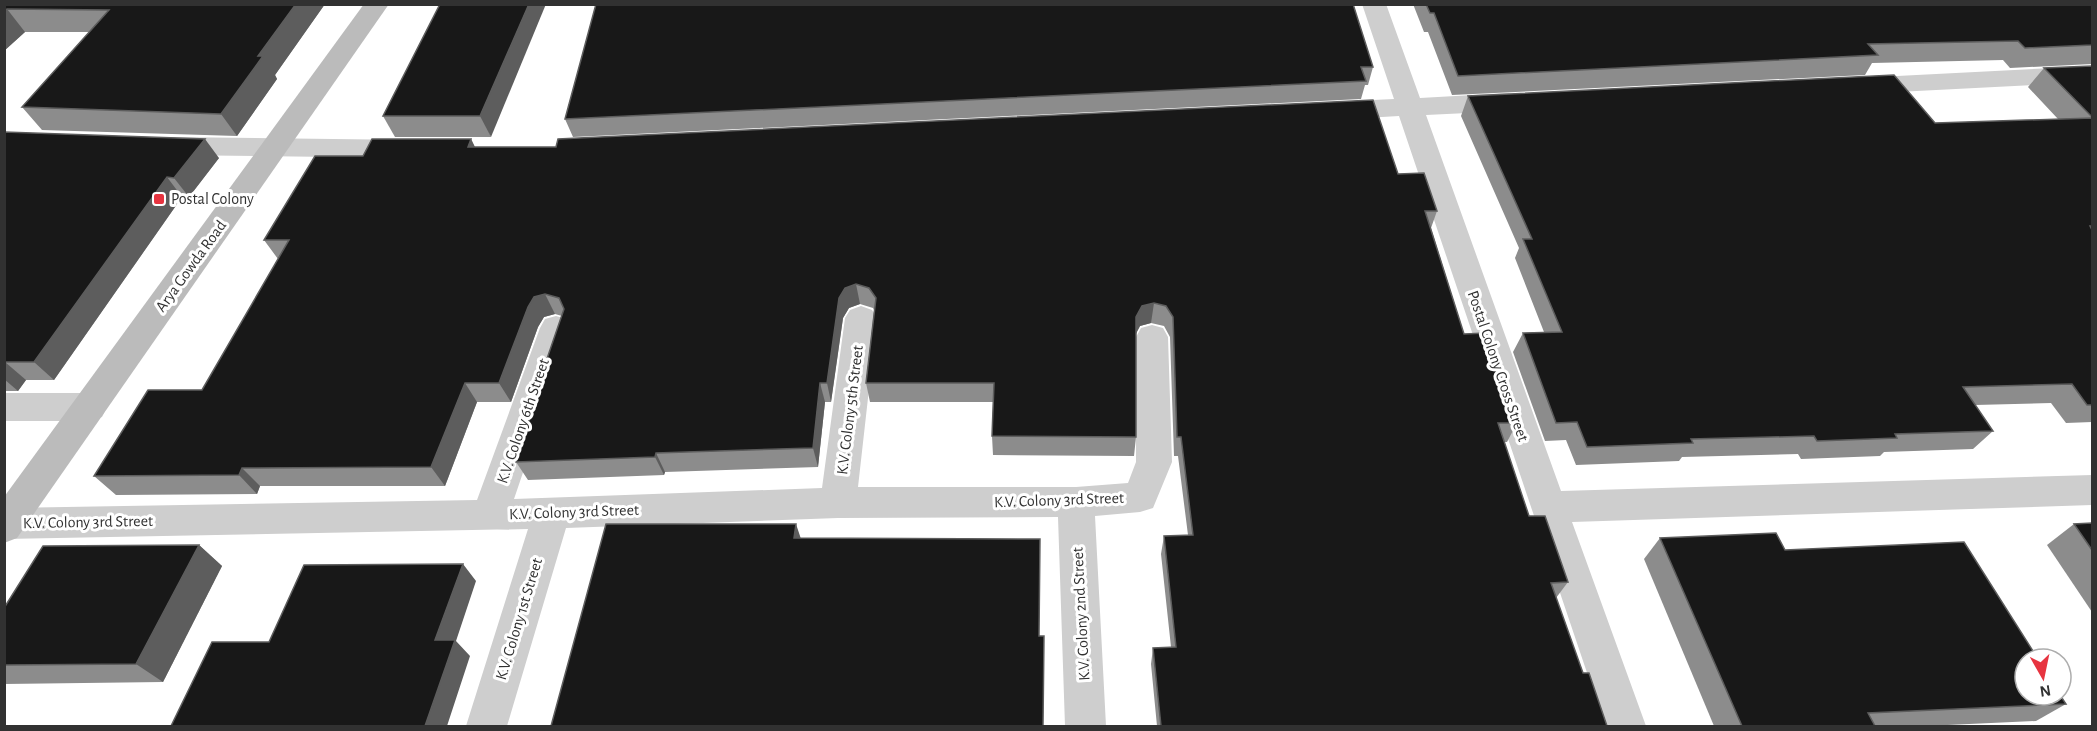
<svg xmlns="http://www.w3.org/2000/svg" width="2097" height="731" viewBox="0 0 2097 731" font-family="'Alegreya Sans',sans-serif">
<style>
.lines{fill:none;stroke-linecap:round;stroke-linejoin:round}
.street{fill:#cecece;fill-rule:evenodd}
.secondary{fill:#bbb;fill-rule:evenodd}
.wall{fill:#8c8c8c}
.shaded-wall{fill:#5d5d5d}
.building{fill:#181818;stroke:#5d5d5d;stroke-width:1.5}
.poi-dot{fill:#e73440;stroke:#fff;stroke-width:2}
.labels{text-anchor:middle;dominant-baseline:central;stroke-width:6;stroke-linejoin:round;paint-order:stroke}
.poi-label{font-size:16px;fill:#313131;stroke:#fff;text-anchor:start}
.street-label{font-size:16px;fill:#313131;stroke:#fff}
</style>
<rect width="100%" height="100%" fill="#fff"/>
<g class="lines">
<g class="street">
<path d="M1362 4H1386L1420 98 1509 93 1518 96 1522 102 1518 108 1509 111 1426 115 1561 491 2092 475V505L1572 522 1646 726H1605L1399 116 1330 120 1320 117 1316 111 1320 105 1330 102 1394 99Z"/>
<path d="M2092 66V82L1858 94 1849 92 1845 86 1849 80 1858 78Z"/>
<path d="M167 137 413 140 423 142 427 149 423 156 413 158 167 155 157 152 153 146 157 140Z"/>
<path d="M861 306 872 310 877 318 858 487H1076L1128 483 1136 462V337L1141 328 1152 325 1163 328 1168 337 1172 462 1153 508 1140 512 1095 516 1106 726H1065L1058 517 838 518 566 528 507 726H466L528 529 4 539V509L7 508 477 500 540 328 545 319 556 316 567 319 572 328 514 499 822 488 845 318 850 310Z"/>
<path d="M4 393H90L102 397 107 407 102 417 90 421H4Z"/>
</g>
<path class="secondary" d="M364 4H389L17 538 4 543V497Z"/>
</g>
<g class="wall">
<path d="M4 4H325L275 75 277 79 237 136 42 130 22 107 90 32H25L4 51Z"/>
<path d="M440 4 491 137H395L383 116Z"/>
<path d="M596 4 1373 67 1368 85H1365L1361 99 573 137 565 119Z"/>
<path d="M1413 4H2092V64L2010 68 2003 60 1872 63 1865 75 1452 95 1428 32H1424Z"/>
<path d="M2092 66V422L2066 423 2051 403 1975 405 1993 431 1973 449 1884 452 1880 456 1801 459 1798 454 1682 457 1679 461 1576 465 1566 440 1545 441 1513 352 1523 333 1544 332 1515 258 1519 248 1461 116 1468 96 1935 123 2058 119 2028 87 2044 68Z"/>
<path d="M4 132 219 158 189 197H182L54 380H26L18 391H4Z"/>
<path d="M471 139 475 147 1398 174 1437 211 1431 228 1464 334 1517 423 1507 442H1504L1529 516 1568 582 1556 598 1583 673 1607 726H1157L1151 664 1153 648 1171 647 1161 554 1164 536 1188 535 1178 456H1174L1170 337 1164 326 1151 323 1140 326 1136 334V437L1134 456 993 455 992 436 993 402H870L866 383 874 310 873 308 860 304 849 308 843 318 831 402H825L818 467 665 472 664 475 528 480 516 462 540 385 539 382 562 316 555 314 544 317 538 327 511 402H477L445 486H260L257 494 116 495 94 476 202 390 278 259 264 240 363 156Z"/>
<path d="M2092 523V612L2047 545 2074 524Z"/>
<path d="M1660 538 1785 550 2066 704 2036 721 1926 726H1714L1644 559Z"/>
<path d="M199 545 222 566 163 682 4 684V608Z"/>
</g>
<g class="shaded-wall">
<path d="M296 4H325L275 75 277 79 237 136 221 114 258 56Z"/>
<path d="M529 4H546L491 137 480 116Z"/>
<path d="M7 9 25 32 4 51V11Z"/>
<path d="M205 139 219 158 189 197 174 178Z"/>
<path d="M471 139 481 160 468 147Z"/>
<path d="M167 177 182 197 54 380 34 362Z"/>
<path d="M856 284 860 304 849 308 843 318 831 402 827 383 839 298 845 288Z"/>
<path d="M545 294 555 314 544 317 538 327 511 402 499 383 528 307 534 297Z"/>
<path d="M1154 303 1151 323 1140 326 1134 337 1136 317 1142 306Z"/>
<path d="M5 362 26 380 18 391 4 379V363Z"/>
<path d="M465 383 477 402 445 486 431 467Z"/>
<path d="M820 383 825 402 818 467 813 448Z"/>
<path d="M656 453 665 472 664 475 655 457Z"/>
<path d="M242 468 260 486 257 494 239 475Z"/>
<path d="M796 524 803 545 794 538Z"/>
<path d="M199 545 222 566 163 682 136 664Z"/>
<path d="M463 564 476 581 456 641 470 656 447 726H425L435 640Z"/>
</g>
<g class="building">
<path d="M4 4H296L258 56H263L221 114 22 107 109 10 7 9 4 11Z"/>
<path d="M440 4H529L480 116H383Z"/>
<path d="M596 4H1353L1373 67H1361L1366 81 565 119Z"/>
<path d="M1426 4H2092V45L2025 48 2018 41 1868 44 1878 55 1458 76 1434 13H1430Z"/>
<path d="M2092 66V117L2044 68Z"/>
<path d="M1894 75 1935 123 2092 118V226H2090L2092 230V405H2087L2072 384 1963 387 1993 431 1895 434 1897 438 1817 441 1814 436 1691 439 1693 443 1587 447 1577 422 1556 423 1523 333 1562 332 1523 239H1532L1468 96Z"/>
<path d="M1373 100 1398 174 1424 173 1437 211H1425L1464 334 1486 333 1517 423H1498L1529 516H1545L1568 582 1551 583 1583 673H1589L1607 726H1161L1153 648 1176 647 1164 536 1193 535 1181 437H1177L1173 317 1166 306 1154 303 1142 306 1136 317V437L992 436 994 383H866L876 298 869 288 856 284 845 288 839 298 827 383H820L813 448 656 453 655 457 516 462 541 382H539L564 309 559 298 545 294 534 297 528 307 499 383H465L431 467 242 468 239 475 94 476 148 390H202L289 240H264L315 156H363L372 139H471L468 147H556L558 139Z"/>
<path d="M4 132 205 139 174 178 167 177 34 362H5L4 363Z"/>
<path d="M2092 523V550L2074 524Z"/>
<path d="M606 524H796L794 538 1040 539 1039 636H1044L1043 726H551Z"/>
<path d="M1776 533 1785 550 1964 542 2038 659H2025V695H2060L2066 704 1868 713 1875 726H1742L1660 538Z"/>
<path d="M199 545 136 664 4 665V608L43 546Z"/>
<path d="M463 564 435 640H455L425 726H171L212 642H269L304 565Z"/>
</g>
<rect class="poi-dot" x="153" y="193" width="12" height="12" rx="3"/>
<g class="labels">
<g class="poi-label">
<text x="171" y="199">Postal Colony</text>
</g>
<g class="street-label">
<text transform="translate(191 266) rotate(-54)">Arya Gowda Road</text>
<text transform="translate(1498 366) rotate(71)">Postal Colony Cross Street</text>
<text transform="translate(850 410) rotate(-83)">K.V. Colony 5th Street</text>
<text transform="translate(523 421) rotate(-71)">K.V. Colony 6th Street</text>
<text transform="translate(1059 500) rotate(-2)">K.V. Colony 3rd Street</text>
<text transform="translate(574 512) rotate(-2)">K.V. Colony 3rd Street</text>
<text transform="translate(88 522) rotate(-1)">K.V. Colony 3rd Street</text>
<text transform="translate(1081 614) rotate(-93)">K.V. Colony 2nd Street</text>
<text transform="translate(519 619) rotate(-73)">K.V. Colony 1st Street</text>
</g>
</g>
<rect width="2097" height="731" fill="none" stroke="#313131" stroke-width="12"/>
<g transform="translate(2043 677) rotate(171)"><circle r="28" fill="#ffffff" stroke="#adadad" stroke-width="1.5"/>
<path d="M0-4.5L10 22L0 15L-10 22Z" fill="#e73440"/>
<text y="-9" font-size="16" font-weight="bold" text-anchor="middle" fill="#313131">N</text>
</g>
</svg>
